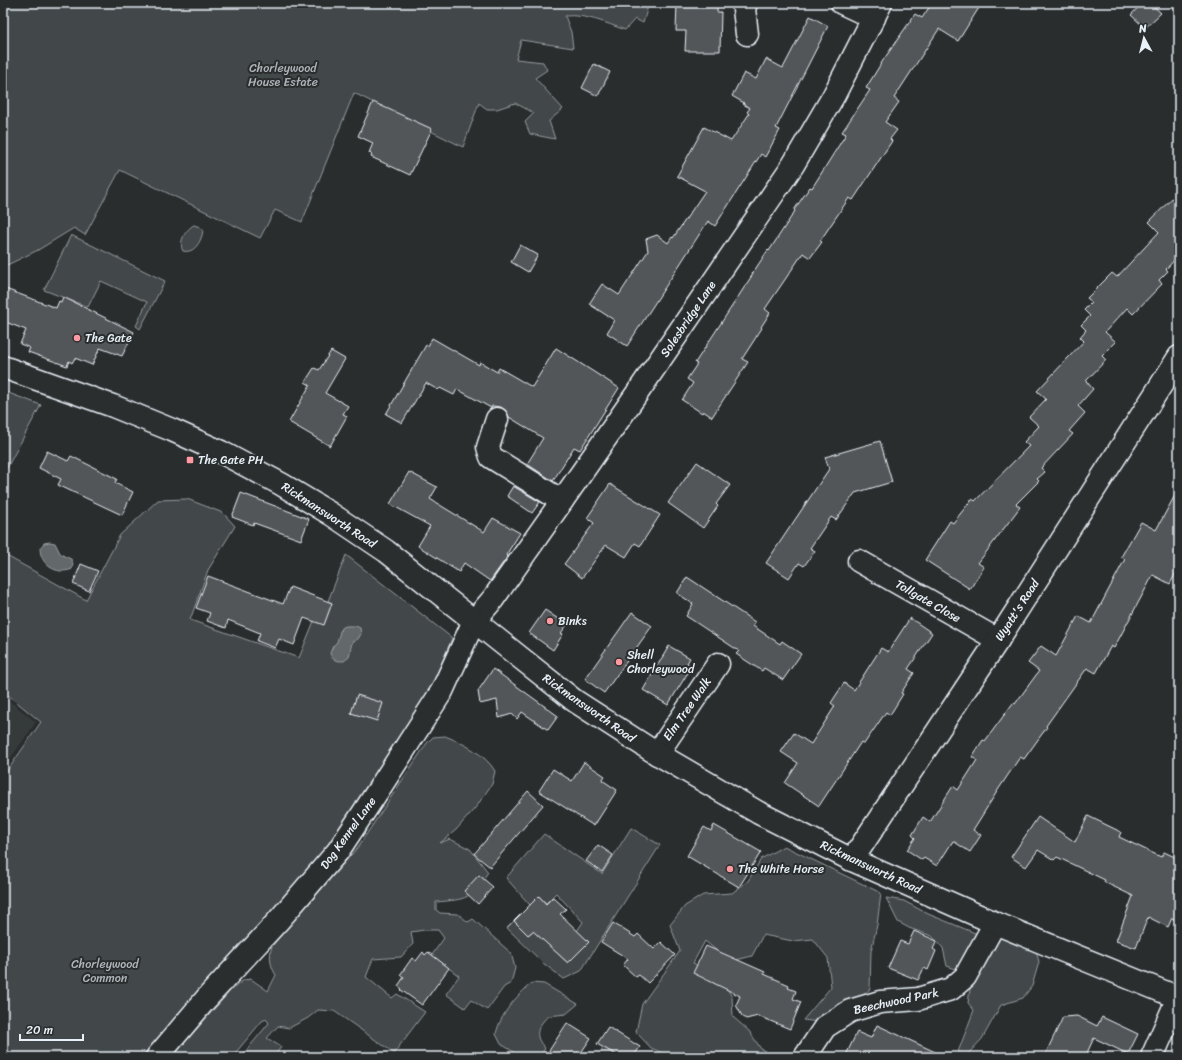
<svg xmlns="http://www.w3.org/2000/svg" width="1182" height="1060" viewBox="0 0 1182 1060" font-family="Sriracha,sans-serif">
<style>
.built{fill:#363a3b}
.green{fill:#424648;stroke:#959ca0}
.water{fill:#63686b;stroke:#989fa3}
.building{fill:#535759;stroke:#e8f1f8}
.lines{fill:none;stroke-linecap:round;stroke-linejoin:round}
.minor-casing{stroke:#e8f1f8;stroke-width:25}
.major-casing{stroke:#e8f1f8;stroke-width:25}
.minor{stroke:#2a2d2e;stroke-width:22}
.major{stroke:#2a2d2e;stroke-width:22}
.poi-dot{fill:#ff9aa2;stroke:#2a2d2e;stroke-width:1.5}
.labels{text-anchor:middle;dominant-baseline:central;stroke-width:4;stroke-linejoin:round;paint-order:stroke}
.park-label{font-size:12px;fill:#aeb5ba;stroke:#2a2d2e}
.street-label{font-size:12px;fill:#e8f1f8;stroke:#2a2d2e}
.poi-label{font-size:12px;fill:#e8f1f8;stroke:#2a2d2e;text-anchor:start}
</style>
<rect width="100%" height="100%" fill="#2a2d2e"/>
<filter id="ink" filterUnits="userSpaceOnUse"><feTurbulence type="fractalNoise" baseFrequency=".025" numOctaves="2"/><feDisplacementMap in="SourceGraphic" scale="8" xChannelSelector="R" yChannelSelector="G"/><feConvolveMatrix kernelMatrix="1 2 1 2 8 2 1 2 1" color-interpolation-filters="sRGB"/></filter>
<g filter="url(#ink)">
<path class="built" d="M3 696 36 722 3 769Z"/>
<g class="green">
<path d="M3 3H649L643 23 635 19 625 30C606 23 586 14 565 16L571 32 573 48 521 40 516 59 543 62 547 70 535 78 563 109 549 121 555 139 530 134 525 122 534 113 515 103 497 109H487L479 103 463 147 354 93 302 222 275 210 260 238 120 170 85 235 74 228 38 250 3 267Z"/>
<path d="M194 225 200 227 203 230C202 240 195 254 183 251 178 242 186 229 194 225Z"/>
<path d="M71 235 165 281 140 329 136 326 147 302 101 281 88 307 44 290Z"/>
<path d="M3 391 41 405 3 475Z"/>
<path d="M187 499 223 513 235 526 208 570 190 620 299 658 314 621 324 624 332 603 328 601 346 555 452 638 431 689 326 854 146 1057 136 1054 130 1057H3V777L41 722 3 691V554L86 600 120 535 158 500Z"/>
<path d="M445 736C463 743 485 754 495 771L492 784 476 807 456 830 440 843 450 839 470 849 488 872C469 900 469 899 436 902V910L440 913 458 914 468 922 473 919 511 953 515 968 511 983 504 987 487 1010 471 1000 465 1008 446 994 459 976 432 955 444 938 438 930H424L411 932 413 944 401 957 373 959 366 977 392 998 397 994 425 1012 394 1053 334 1011 318 1010 308 1018 289 1028 278 1026 267 1038 281 1047 274 1057H241L269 1023 266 1019 262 1021 232 1057H172L231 990 244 980 251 979 268 991 276 975C270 966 269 956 272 946L358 847 427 743 433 737Z"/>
<path d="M631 828 660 845 581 971 564 979 543 963 507 928 514 921 528 935 533 931 568 963 589 942 577 931 583 922 556 893 546 903 539 896 530 905 506 878 544 834 602 874Z"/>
<path d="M784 846 881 893 877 925 871 951 870 989 858 1000 819 1022 803 1020 831 987 828 958 813 939 793 941 763 935 752 956 732 961 722 955 705 941 693 963 720 976 732 997 733 1017 749 1031 761 1049 776 1057H672L651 1048 636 1032 642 1004 680 951 670 925 685 906 703 895 732 893 748 881 761 859Z"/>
<path d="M886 898 904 901 928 914 975 933 995 930 1035 946 1039 962 1032 986 1023 998 1001 1005 982 1039 965 1057H961L958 1052 974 1010 968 1003 971 983 962 971 947 966 943 948 932 936 909 928 898 922Z"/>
<path d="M532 983 544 984 578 1004 566 1014 548 1016C537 1027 533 1036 545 1048L540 1057H511L514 1052 501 1044 496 1034C500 1015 516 996 532 983Z"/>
<path d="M603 1047 620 1057H598Z"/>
</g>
<g class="water">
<path d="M50 542 55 543 60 553 64 556 71 559 73 564 72 569C56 576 40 564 40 548L44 543Z"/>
<path d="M346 626H356L360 628 361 634 358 639 352 642 349 657 344 661C337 661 332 661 330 653L333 646 337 642 341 628Z"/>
</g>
<g class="building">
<path d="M677 3H717V12H721L720 51H685L686 31H676Z"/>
<path d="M932 3H982L958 41 939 29 894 98 899 102 885 122 897 130 890 139 892 141 853 200 849 198 820 241 822 242 810 258 803 253 765 309 770 313 761 327 762 328 742 359 748 362 712 417 703 411 702 413 682 400 693 383 687 379 697 364 695 363 753 274H752L768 250 769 251 795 211 794 210 810 187 812 188 846 134 842 132 870 90 866 88 882 62 915 14 922 18Z"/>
<path d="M1142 3H1150L1161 13 1145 28 1131 15Z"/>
<path d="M810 16 828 26 776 128 780 130 765 157 761 154 715 226 708 221 627 346 607 333 614 320 589 304 602 284 619 295 648 251 646 239 657 235 668 243 672 237 673 238 705 191 677 176 704 127 731 141 749 114 747 112 750 108 743 104 744 103 732 96 744 73 756 79 766 59 783 68Z"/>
<path d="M594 64 610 72 598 96 582 88Z"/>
<path d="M373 102 432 129 410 175 371 157 372 154 369 153 373 143 358 136Z"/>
<path d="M1179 191V255L1166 269 1168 271 1159 280 1162 284 1133 314 1127 308 1105 332 1116 342 1102 356 1106 360 1086 381 1093 389 1078 406 1085 413 1069 431 1073 434 1041 468 1045 472 1037 479 1039 481 1016 504 1020 507 978 563 984 567 970 589 925 560 950 521 953 523 972 499 975 501 1029 446 1024 442 1039 426 1029 417 1046 399 1037 391 1084 341 1080 337 1086 330 1081 325 1090 316 1084 310 1092 302 1087 298 1112 273 1117 277 1159 232 1149 222Z"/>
<path d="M520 245 538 255 528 272 511 262Z"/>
<path d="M3 288 56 308 59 301 61 302 63 297 134 332 122 356 100 348 92 365 75 358 72 363 69 361 67 366 28 352 30 348 20 344 26 330 3 321Z"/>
<path d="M432 338 479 365 480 362 497 372 499 368 532 387 556 348 619 388 580 450 574 447 553 481 527 464 543 438 509 417 506 411 501 407 492 406 491 408 457 389 454 395 440 388 438 390 426 383 402 423 386 414 426 345 428 346Z"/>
<path d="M331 351 345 359 325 393 348 406 343 414 347 416 330 446 289 422 310 385 305 382 314 368 319 370Z"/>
<path d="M880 441 892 482 855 493 836 520 831 517 810 548 815 551 804 566 799 563 789 578 766 563 829 469 825 457Z"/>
<path d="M47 451 68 461 71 456 117 479 115 483 133 492 122 515 58 485 61 479 39 468Z"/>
<path d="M697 462 730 485 716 504 718 506 703 528 668 503Z"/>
<path d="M409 472 437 487 430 499 484 532 493 518 520 533 506 555 508 556 490 581 464 563 459 572 418 546 430 526 390 504Z"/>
<path d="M610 484 660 515 640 546 635 543 626 557 606 545 582 578 564 564 594 523 587 518Z"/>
<path d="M513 486 540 502 532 513 507 496Z"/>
<path d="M1179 488V567L1170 584 1153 575 1114 648 1111 646 1096 673 1087 668 1046 726 1047 727 1024 759 1020 757 998 790 973 830 981 835 970 852 953 841 937 866 924 858 922 860 907 850 915 838 912 835 923 817 930 822 953 786 958 790 977 760 972 757 983 740 985 741 1013 703 1015 704 1039 671 1028 663 1041 646 1056 656 1078 616 1091 623 1125 559 1121 557 1141 522 1156 530Z"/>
<path d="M241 493 309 519 301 540 254 523 253 525 232 517Z"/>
<path d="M81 564 98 571 89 591 73 584Z"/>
<path d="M208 576 283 604 290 587 332 603 324 625 304 618 294 645 279 639 275 648 257 641 260 633 228 620 226 628 207 621 210 613 196 608Z"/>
<path d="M687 577 755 622 753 626 780 644 782 641 801 654 783 680 764 668 762 671 736 654 739 651 686 616 693 604 677 593Z"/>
<path d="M545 610 567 625 561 633 563 634 553 650 529 633Z"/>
<path d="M632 612 652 626 604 693 585 679Z"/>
<path d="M910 618 932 633 908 669 914 673 901 693 903 694 890 715 886 712 864 744 861 742 819 806 785 783 798 763 781 752 794 733 811 744 835 706 831 703 844 683 854 690 881 648 888 652Z"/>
<path d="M669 646 690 658 687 663 692 666 668 705 643 690Z"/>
<path d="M493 669 558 716 548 730 522 712 517 719 512 714 499 718 497 700 480 704 478 691Z"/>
<path d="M357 695 383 703 377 721 351 713Z"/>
<path d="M584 762 605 776 602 780 617 790 594 826 539 791 553 769 572 781Z"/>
<path d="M528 791 543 805 490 867 474 854Z"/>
<path d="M1088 816 1121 832 1119 837 1161 857 1164 852 1179 859V922L1172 918 1168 927 1148 917 1136 948 1116 941 1133 896 1104 882 1105 880 1057 857 1054 860 1038 850 1026 867 1011 857 1038 817 1075 842Z"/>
<path d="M714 825 761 852 739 887 687 856 704 827 711 831Z"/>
<path d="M598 845 613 855 602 872 586 861Z"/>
<path d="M479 875 493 887 478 904 464 891Z"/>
<path d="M539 896 546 904 553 897 566 909 560 914 589 942 568 963 533 931 528 935 514 921Z"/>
<path d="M613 923 635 937 638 934 654 949 661 942 675 955 648 983 639 975 636 977 623 965 628 959 601 942Z"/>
<path d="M914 931 937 941 933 949 936 951 928 970 924 968 918 980 888 968 900 941 908 944Z"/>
<path d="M706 946 765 972 764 974 789 985 788 988 796 991 793 999 801 1002 790 1029 758 1016 746 1019 742 1016 736 1005 740 996 693 973Z"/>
<path d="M423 952 425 955 428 952 449 968 422 1005 401 990 402 989 398 986 404 977 400 975 412 958 416 961Z"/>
<path d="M1077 1016 1097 1026 1102 1017 1138 1034 1128 1054 1094 1038 1085 1057H1044L1063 1017Z"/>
<path d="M567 1023 591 1038 578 1057H545Z"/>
<path d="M877 1025 946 1057H845L857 1032 871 1038Z"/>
<path d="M608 1027 640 1047 633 1057H620L597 1044Z"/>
</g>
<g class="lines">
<defs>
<g id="minor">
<path d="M746 3 744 9 747 34"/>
<path d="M842 3 874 18"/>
<path d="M497 419 488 447 491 457 562 501"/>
<path d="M859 561 998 640"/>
<path d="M657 754 718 664"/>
<path d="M852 860 998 640 1179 357"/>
<path d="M157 1057 206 999 278 921 338 851 379 789 442 691 474 621 493 599 562 501 640 389 793 165 834 95 881 3"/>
<path d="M805 1057 825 1027 850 1011 880 1002 918 999 951 989 965 977 995 923"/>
<path d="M1152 1057 1178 998"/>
</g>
<path id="major" d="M3 367 113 406 172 430 221 452 281 484 331 514 386 551 575 701 651 750 759 813 852 860 995 923 1179 998"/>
</defs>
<use href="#minor" class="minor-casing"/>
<use href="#major" class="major-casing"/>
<use href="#minor" class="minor"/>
<use href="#major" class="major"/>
</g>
</g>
<g class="poi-dot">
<circle cx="77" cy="338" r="4"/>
<rect x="186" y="456" width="8" height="8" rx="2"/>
<circle cx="550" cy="621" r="4"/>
<circle cx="619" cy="662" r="4"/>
<circle cx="730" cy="869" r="4"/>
</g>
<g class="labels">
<g class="park-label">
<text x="283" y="68">Chorleywood<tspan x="283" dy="14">House Estate</tspan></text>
<text x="105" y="964">Chorleywood<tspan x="105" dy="14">Common</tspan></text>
</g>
<g class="street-label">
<text transform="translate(688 319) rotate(-56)">Solesbridge Lane</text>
<text transform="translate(329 515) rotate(33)">Rickmansworth Road</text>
<text transform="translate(928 601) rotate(30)">Tollgate Close</text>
<text transform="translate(1017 610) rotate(-57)">Wyatt's Road</text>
<text transform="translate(589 708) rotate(35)">Rickmansworth Road</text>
<text transform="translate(687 709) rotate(-55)">Elm Tree Walk</text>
<text transform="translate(348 833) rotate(-54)">Dog Kennel Lane</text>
<text transform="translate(871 867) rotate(25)">Rickmansworth Road</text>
<text transform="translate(896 1001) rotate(-12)">Beechwood Park</text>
</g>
<g class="poi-label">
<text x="85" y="338">The Gate</text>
<text x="198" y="460">The Gate PH</text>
<text x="558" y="621">Binks</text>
<text x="627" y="655">Shell<tspan x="627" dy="14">Chorleywood</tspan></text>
<text x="738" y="869">The White Horse</text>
</g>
</g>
<rect width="1182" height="1060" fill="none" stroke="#2a2d2e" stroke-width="16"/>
<rect x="8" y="8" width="1166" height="1044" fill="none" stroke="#e8f1f8" stroke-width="1.5" filter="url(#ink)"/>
<g transform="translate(1144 38) rotate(353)" stroke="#2a2d2e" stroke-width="3" paint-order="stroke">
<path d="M0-3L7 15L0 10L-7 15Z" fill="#e8f1f8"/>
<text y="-6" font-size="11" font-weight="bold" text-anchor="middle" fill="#e8f1f8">N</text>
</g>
<path d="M20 1034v6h63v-6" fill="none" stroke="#e8f1f8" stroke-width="2"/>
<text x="26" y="1034" font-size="12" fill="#e8f1f8" stroke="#2a2d2e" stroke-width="3" paint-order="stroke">20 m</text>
</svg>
